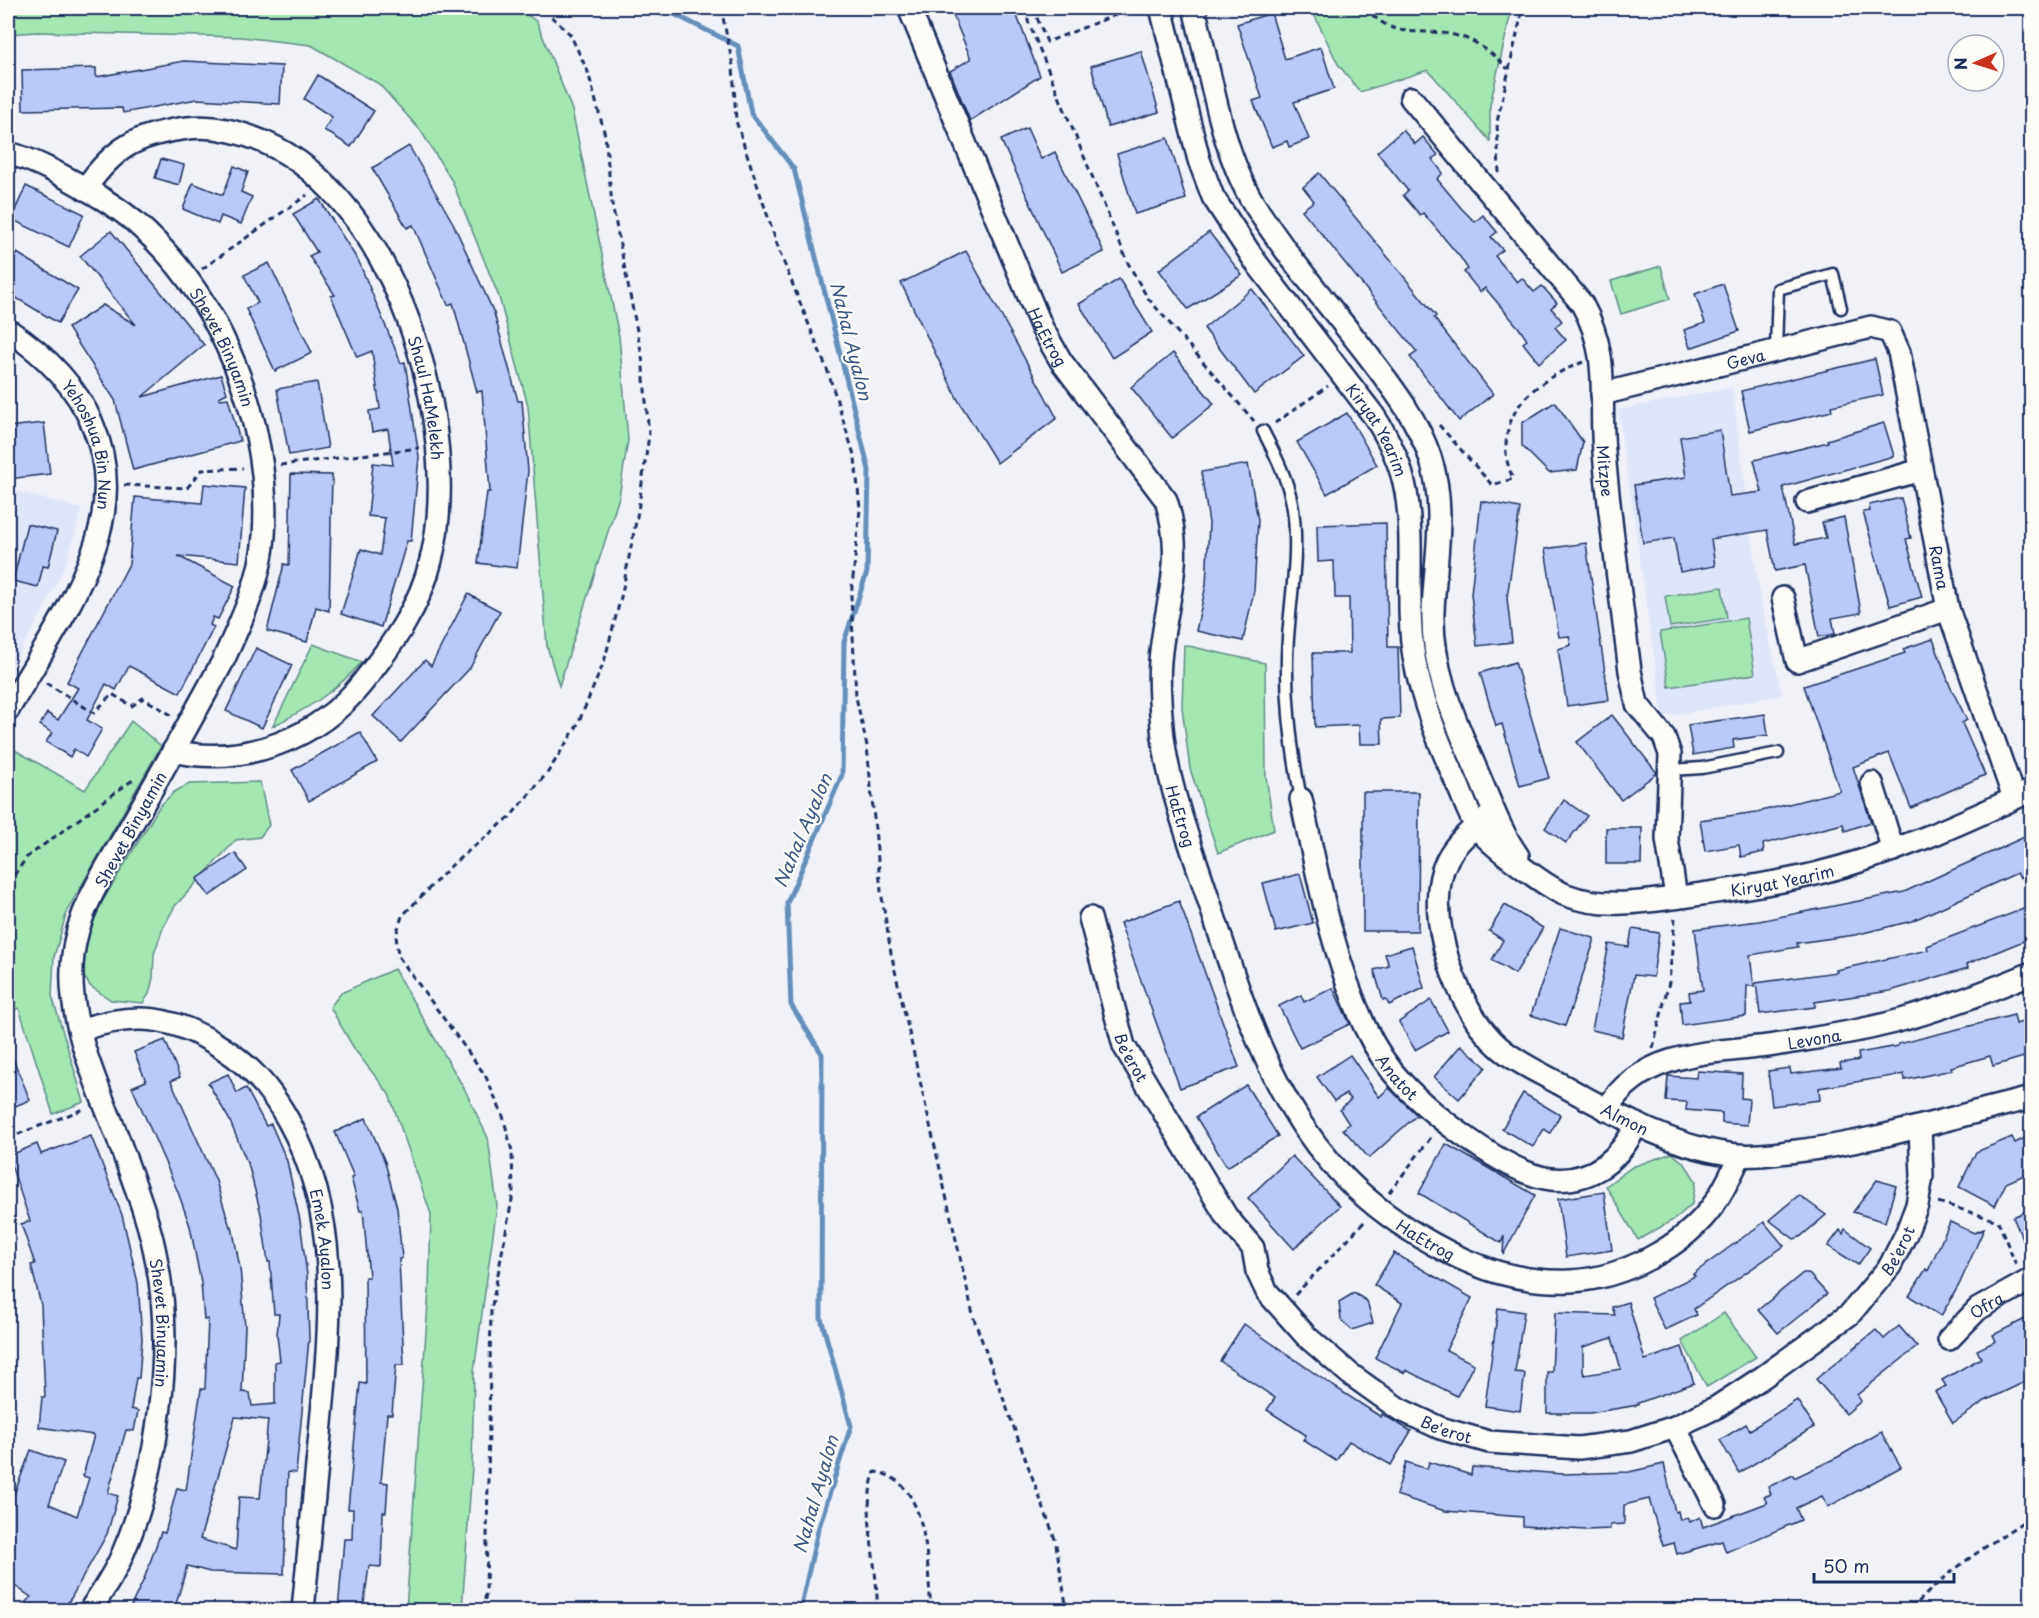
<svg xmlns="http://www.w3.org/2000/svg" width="2039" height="1618" viewBox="0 0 2039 1618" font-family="'Playpen Sans',sans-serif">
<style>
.built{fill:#e0e6f9}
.green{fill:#a3e7b2;stroke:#5f8b88;stroke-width:1.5}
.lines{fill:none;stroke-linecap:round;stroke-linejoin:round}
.stream{stroke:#658eb9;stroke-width:5}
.building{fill:#bbc9fa;stroke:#1b2f5e;stroke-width:1.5;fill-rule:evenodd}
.service-casing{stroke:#1b2f5e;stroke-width:15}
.minor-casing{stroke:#1b2f5e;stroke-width:26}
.path{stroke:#1b2f5e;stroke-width:3;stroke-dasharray:6 4.5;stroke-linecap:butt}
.service{stroke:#fdfcf7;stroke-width:10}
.minor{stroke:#fdfcf7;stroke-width:21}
.labels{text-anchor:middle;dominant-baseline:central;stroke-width:4.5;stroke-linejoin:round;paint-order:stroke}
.street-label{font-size:16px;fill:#1b2f5e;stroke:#fdfcf7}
.water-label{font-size:18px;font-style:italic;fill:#3a5784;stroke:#fdfcf7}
</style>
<rect width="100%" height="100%" fill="#f0f2f8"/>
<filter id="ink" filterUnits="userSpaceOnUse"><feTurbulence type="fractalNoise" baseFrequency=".0167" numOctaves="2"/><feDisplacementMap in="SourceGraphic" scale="12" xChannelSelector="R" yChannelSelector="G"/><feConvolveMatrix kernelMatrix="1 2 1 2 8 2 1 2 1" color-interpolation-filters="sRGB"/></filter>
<g filter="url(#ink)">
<g class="built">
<path d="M1732 387 1760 598 1782 695 1663 717 1618 410Z"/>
<path d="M8 489 82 509 67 561 43 611 8 673Z"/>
</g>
<g class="green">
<path d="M8 8H518L537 22 572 110 619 336 628 440 619 497 559 686 547 646 528 406 499 297 452 181 421 131 379 84 311 45 241 37 37 32 8 34Z"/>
<path d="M1311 8H1512L1490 105V141L1428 70 1360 92 1338 64Z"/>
<path d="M1661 266 1670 299 1621 314 1611 281Z"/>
<path d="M1722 587 1727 618 1670 627 1665 596Z"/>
<path d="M1746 618 1755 674 1669 687 1660 632Z"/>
<path d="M313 644 362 662C334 693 310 707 273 726Z"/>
<path d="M1184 645 1265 663 1266 776 1274 830 1218 853 1190 769 1182 707Z"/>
<path d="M131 721 161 746 67 911 54 957 52 996 84 1102 53 1114 19 1008 8 1012V763L15 750 85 790Z"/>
<path d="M260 782 269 825 260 837 236 840 175 906 163 928 154 954 153 978 149 994 143 1003 111 1000 90 986 81 972 86 939 102 902 159 807 174 792 189 784Z"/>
<path d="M394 969 464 1088 488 1138 497 1206 474 1371 472 1467 462 1610H406L429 1290 431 1214 389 1094 355 1050 330 1007 341 993Z"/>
<path d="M1672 1153 1685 1164 1696 1181 1692 1204 1675 1219 1638 1240 1606 1186 1632 1167Z"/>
<path d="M1724 1313 1756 1357 1707 1387 1682 1341Z"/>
</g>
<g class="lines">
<path class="stream" d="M662 8 738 46 751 113 794 169 869 470 867 572 844 642 842 775 787 903 791 1005 822 1054 821 1318 851 1426 818 1530 800 1610"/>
</g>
<g class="building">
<path d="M950 8H1014L1040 76 970 121 950 71 971 59Z"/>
<path d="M1271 13 1285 59 1321 47 1334 89 1294 102 1309 139 1289 147 1287 141 1272 147 1253 101 1262 98 1237 24Z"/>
<path d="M1141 51 1159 112 1108 127 1091 66Z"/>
<path d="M184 61 282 66 280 104 197 99 123 113 122 108 23 110 22 70 96 68V77Z"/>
<path d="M318 75 374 111 351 147 324 130 332 117 304 99Z"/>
<path d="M1027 128 1041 159 1055 152 1104 252 1062 272 1001 140Z"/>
<path d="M1403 130 1415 144 1423 137 1438 155 1432 159 1443 173 1437 179 1462 209 1475 222 1483 215 1497 232 1491 237 1503 250 1495 256 1517 282 1522 278 1534 292 1542 286 1557 303 1551 308 1562 321 1555 327 1566 340 1539 363 1523 343 1527 340 1519 328 1485 288 1480 292 1464 272 1468 269 1460 257 1423 213 1420 215 1403 195 1408 191 1377 152Z"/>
<path d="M1168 138 1186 199 1135 214 1117 154Z"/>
<path d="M409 146 453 223 494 313 518 401H522L528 471 517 568 478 563 487 492H490L482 391 477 392 453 303 448 305 413 225 407 228 372 168Z"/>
<path d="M161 159 184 165 179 185 155 178Z"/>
<path d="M234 166 248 172 241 192 252 197 241 224 221 216 218 224 183 209 193 183 223 195Z"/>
<path d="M1319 173 1436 316 1434 318 1493 394 1459 421 1410 357 1417 352 1302 210 1314 201 1303 187Z"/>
<path d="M26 186 84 214 69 247 11 219Z"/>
<path d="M319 199 359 262 401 363 405 362 419 457 411 541H407L381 627 341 614 361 549 380 555 385 518 368 516 373 463 393 465 388 429 372 432 369 411 380 409 372 351 357 357 331 296 335 295 309 256 317 252 293 214Z"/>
<path d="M111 231 204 345 142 397 221 375 227 393 219 397 220 399 228 398 240 441 133 470 115 400 68 328 103 305 136 325 80 256Z"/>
<path d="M1209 232 1242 275 1188 309 1159 270Z"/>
<path d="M966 251 1057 418 997 463 958 400 901 283Z"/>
<path d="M17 253 78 290 58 323 8 293V270Z"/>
<path d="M269 263 312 353 275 371 246 309 258 303 244 275Z"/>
<path d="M1119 279 1152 332 1112 358 1079 304Z"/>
<path d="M1723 284 1739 331 1690 348 1684 330 1705 323 1695 294Z"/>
<path d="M1252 289 1304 356 1254 394 1204 328Z"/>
<path d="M1173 353 1214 404 1172 438 1131 387Z"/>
<path d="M1875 359 1883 395 1831 406 1832 411 1750 431 1741 391Z"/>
<path d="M317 382 328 448 289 455 277 389Z"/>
<path d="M1555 402 1583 442 1577 470 1549 473 1522 446V423Z"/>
<path d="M1347 413 1377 465 1327 494 1297 442Z"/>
<path d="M44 423 50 474 8 479V427Z"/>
<path d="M1884 423 1894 456 1783 487 1795 544 1826 538 1822 522 1844 517 1861 613 1832 618 1835 634 1819 637 1805 565 1775 571 1767 530 1711 539 1715 566 1680 572 1674 538 1643 543 1634 485 1686 477 1680 437 1720 430 1730 496 1762 492 1754 460 1828 442 1827 440Z"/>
<path d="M1248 464 1258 520 1254 591 1243 641 1196 631 1206 585 1209 523 1201 472Z"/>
<path d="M291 474 332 475 329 611 316 607 307 642 267 631 284 564 289 565Z"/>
<path d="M204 484 245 488 239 562 178 556 235 586 218 619 213 617 210 625 214 627 180 693 129 666 116 690 106 684 87 720 102 729 86 757 74 749 70 757 46 742 52 733 40 725 47 713 58 720 78 688 67 682 129 564 135 497 202 503Z"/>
<path d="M1901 498 1911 538 1906 539 1922 597 1890 606 1863 512 1870 511 1869 505Z"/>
<path d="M1481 501 1520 508 1507 598 1512 642 1477 646 1471 594Z"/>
<path d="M1386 523 1388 647H1398L1400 718 1381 719 1382 744H1360L1359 725 1315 727 1313 653H1350L1349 598H1335L1334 561 1318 562 1317 525Z"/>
<path d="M27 524 57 531 48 567 43 566 38 587 13 581Z"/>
<path d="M1586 543 1609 700 1567 706 1558 649 1571 645 1569 636 1559 637 1545 549Z"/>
<path d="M468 594 500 611 470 668 401 742 373 716 425 660 431 666Z"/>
<path d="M1933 639 1950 686 1967 720 1962 723 1985 775 1911 808 1889 753 1853 767 1871 822 1845 831 1843 824 1763 844 1764 852 1741 857 1739 845 1705 851 1700 820 1757 812 1840 791 1804 686 1905 653 1903 649Z"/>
<path d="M256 648 292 665 262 728 226 711Z"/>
<path d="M1515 662 1549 778 1520 786 1502 724 1496 726 1480 673Z"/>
<path d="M1765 714 1768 735 1733 740 1734 748 1693 755 1688 725Z"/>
<path d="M1612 715 1657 773 1621 800 1577 742Z"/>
<path d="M360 732 377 762 309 801 292 770Z"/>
<path d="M1363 792H1419L1418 931H1363Z"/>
<path d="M1564 800 1587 816 1566 843 1545 828Z"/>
<path d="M1606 828H1642L1641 864H1606Z"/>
<path d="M2031 834V872L2020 878 2017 873 1912 921 1855 935 1797 943 1798 947 1750 955 1754 986H1747L1746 1016 1682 1025 1680 1002 1690 1001 1689 992 1703 990 1695 929 1759 921 1904 892Z"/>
<path d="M235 853 247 870 209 896 197 879Z"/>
<path d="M1300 874 1313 923 1276 932 1263 883Z"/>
<path d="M1179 901 1239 1067 1180 1088 1120 923Z"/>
<path d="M1505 905 1543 928 1515 974 1492 960 1503 940 1489 931Z"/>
<path d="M2031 906V938L1967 964 1968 968 1890 991 1815 1002V1007L1760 1014 1756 983 1837 972 1836 970 1928 950 1927 946Z"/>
<path d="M1560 928 1594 938V942L1565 1026 1531 1015Z"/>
<path d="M1632 929 1659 933 1653 977 1634 975 1622 1037 1592 1030 1609 944 1629 947Z"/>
<path d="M1412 946 1424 988 1389 1005 1386 999 1383 1000 1374 970 1389 966 1385 954Z"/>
<path d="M1333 988 1350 1024 1300 1048 1279 1006 1301 995 1304 1002Z"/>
<path d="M1431 1000 1448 1031 1415 1050 1399 1022Z"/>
<path d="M2014 1015 2016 1024 2031 1019V1055L1993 1066 1990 1056 1951 1067 1952 1070 1905 1080 1904 1074 1819 1088 1820 1100 1772 1106 1768 1071 1790 1068 1791 1074 1841 1068 1840 1063 1859 1060 1858 1053 1898 1046V1044Z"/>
<path d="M165 1040 180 1077 171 1081 216 1181 230 1227 232 1226 240 1268 245 1327 242 1392 250 1393 252 1406 275 1404V1362L280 1361 277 1335 279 1314H274L270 1262H268L261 1214 249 1167 229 1119 208 1083 228 1074 237 1093 246 1088 266 1126 271 1124 287 1161 300 1221 307 1275 309 1339 296 1473 288 1472 284 1574 210 1572 187 1566 174 1611H140L131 1606 144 1579 161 1532 165 1533 177 1488 186 1490 201 1389H205L208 1319 204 1320 201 1283 190 1226 178 1192 132 1087 146 1081 134 1052ZM235 1417 268 1420 260 1498 239 1497 236 1550 200 1539Z"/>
<path d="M1461 1045 1486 1067 1459 1099 1434 1077Z"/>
<path d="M8 1046 30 1100 8 1109Z"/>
<path d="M1350 1055 1379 1097 1389 1088 1417 1115 1369 1158 1343 1129 1349 1124 1340 1110 1351 1099 1346 1094 1334 1101 1317 1077Z"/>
<path d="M1697 1071 1742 1074 1741 1098 1749 1099 1747 1125 1722 1123V1113L1686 1110 1687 1102 1666 1101 1668 1076 1696 1078Z"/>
<path d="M1246 1085 1278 1136 1227 1167 1196 1117Z"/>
<path d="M1523 1093 1560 1115 1550 1133 1544 1129 1533 1147 1502 1129Z"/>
<path d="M366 1118 385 1162 397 1208 402 1258 399 1259 404 1365H396L392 1414H387L381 1482 388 1483 386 1512H383L381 1567 369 1566 363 1611H338L344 1539H352L353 1509H348L360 1383 366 1384 365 1277H369L363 1210 360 1211 351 1178 354 1177 335 1132Z"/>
<path d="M2031 1135V1172L2006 1183 1995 1206 1959 1187 1976 1152 2012 1137 2015 1143Z"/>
<path d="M91 1136 122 1215 138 1283 142 1339 139 1378H136L131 1409 138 1411 134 1431 126 1430 108 1493 118 1496 107 1534 71 1598 62 1611H16L31 1597 8 1581V1510L31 1450 64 1462 49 1504 77 1516 89 1478 83 1476 94 1435 39 1427 42 1397H45L41 1305 31 1265 35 1264 21 1224 30 1221 8 1156 37 1144 41 1154Z"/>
<path d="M1446 1144 1535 1195 1503 1255 1504 1236 1501 1243 1419 1193Z"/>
<path d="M1292 1156 1340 1206 1294 1249 1248 1198Z"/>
<path d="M1877 1180 1896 1186 1885 1222 1853 1212Z"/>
<path d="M1604 1192 1612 1250 1566 1257 1558 1199Z"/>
<path d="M1799 1195 1826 1215 1800 1237 1794 1239 1769 1220Z"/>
<path d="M2031 1209V1260L2013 1217Z"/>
<path d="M1764 1222 1784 1246 1694 1309 1697 1315 1665 1330 1650 1298 1695 1276 1693 1274Z"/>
<path d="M1950 1222 1974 1233 1984 1229 1959 1285 1941 1316 1909 1296 1926 1269 1928 1271Z"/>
<path d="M1845 1229 1870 1248 1858 1265 1828 1246 1840 1230 1843 1234Z"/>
<path d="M1394 1253 1472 1298 1446 1350 1474 1364 1457 1396 1406 1370 1405 1373 1375 1358 1402 1303 1374 1285Z"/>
<path d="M1803 1273H1808L1827 1294 1778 1333 1758 1310Z"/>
<path d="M1354 1293 1367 1301 1373 1323 1352 1330 1341 1320 1339 1302Z"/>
<path d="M1628 1302 1645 1360 1682 1347 1694 1383 1638 1403V1405L1590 1413H1547V1372H1552L1555 1313 1615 1315 1612 1307ZM1612 1338 1621 1369 1585 1375 1583 1372V1347Z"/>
<path d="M1498 1308 1524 1312 1515 1372 1525 1373 1520 1411 1485 1406Z"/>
<path d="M2031 1316V1379L1985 1401 1953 1423 1935 1392 1946 1386 1942 1380 1981 1358 1977 1350 1996 1341 1993 1335Z"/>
<path d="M1244 1324 1327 1382 1381 1417 1382 1414 1411 1431 1391 1465 1349 1441 1336 1461 1303 1440 1306 1435 1267 1410 1275 1398 1220 1361Z"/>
<path d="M1899 1326 1917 1347 1857 1395 1861 1401 1846 1414 1816 1379 1876 1330 1884 1339Z"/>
<path d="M1797 1400 1814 1427 1739 1473 1720 1440 1746 1424 1750 1430Z"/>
<path d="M1881 1432 1901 1467 1828 1507 1822 1496 1796 1508 1801 1520 1726 1552 1722 1541 1677 1554 1674 1543 1663 1546 1649 1499 1624 1505V1524L1610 1525V1529L1585 1530 1523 1526V1517L1445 1511 1396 1495 1406 1462 1427 1469 1429 1462 1471 1475 1472 1467 1563 1474 1629 1472 1664 1464 1675 1512 1678 1511 1680 1520 1687 1518 1690 1522 1700 1517 1703 1527 1767 1503 1764 1497 1771 1494 1768 1487 1793 1475 1794 1478 1838 1457Z"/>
</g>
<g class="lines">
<defs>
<g id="service">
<path d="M1776 350 1778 289 1833 274 1841 308"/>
<path d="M1263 431C1275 454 1287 478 1292 503 1301 554 1288 608 1287 658 1286 706 1292 753 1301 799"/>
<path d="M1671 770 1702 768 1778 753"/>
</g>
<g id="minor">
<path id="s1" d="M909 8 1042 328 1061 361 1166 500C1186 562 1165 600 1160 661 1158 682 1160 705 1162 727 1167 787 1191 844 1209 901 1256 1045 1291 1166 1433 1244 1477 1269 1519 1283 1570 1281 1622 1279 1684 1247 1714 1204 1725 1189 1732 1172 1740 1156"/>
<path id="s2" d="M1161 8 1199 160 1213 197 1255 261 1374 416C1389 439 1401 464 1406 492 1415 546 1405 602 1414 657 1422 703 1440 745 1459 788 1464 800 1469 815 1476 826 1487 843 1546 887 1566 895 1605 910 1648 901 1688 896 1730 890 1774 884 1815 874 1891 855 1961 824 2032 790"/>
<path d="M1194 8C1210 69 1221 151 1254 204 1287 257 1329 305 1367 354 1392 387 1417 418 1430 457 1447 507 1435 560 1433 611 1431 671 1456 722 1479 776 1491 804 1501 832 1518 856"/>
<path id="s3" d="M1411 98 1582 304C1611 356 1599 396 1604 452 1610 525 1621 598 1630 671L1637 704 1664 737 1670 754 1667 839 1676 897"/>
<path id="s4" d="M8 153C31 159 52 170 74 182 95 194 116 206 135 222 221 296 272 423 264 536 261 581 241 621 223 661 194 715 164 768 133 822 110 863 78 907 73 955 65 1019 97 1083 119 1141 133 1181 150 1221 157 1263 174 1348 158 1473 123 1553 115 1573 102 1592 90 1610"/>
<path id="s5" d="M85 189C114 147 138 134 188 128 214 125 240 132 264 142 396 199 464 428 431 560 420 607 392 645 363 682 318 739 244 767 173 751"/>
<path id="s6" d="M8 330C85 381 127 456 94 549 74 606 38 658 8 710"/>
<path id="s7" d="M1602 394 1871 327 1890 332 1899 352 1948 609 2014 798"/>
<path d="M1807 502 1921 470"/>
<path d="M1783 598 1797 661 1948 609"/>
<path d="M1872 783 1893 850"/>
<path id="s8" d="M1301 799C1318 876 1332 955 1365 1027 1375 1048 1388 1068 1403 1084 1432 1115 1509 1175 1551 1179 1592 1183 1620 1159 1637 1124"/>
<path id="s9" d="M1487 818C1471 830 1456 842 1447 860 1421 911 1458 1012 1499 1047 1517 1063 1541 1073 1562 1085 1617 1115 1674 1149 1738 1155 1757 1157 1778 1153 1797 1151 1877 1142 1953 1116 2032 1098"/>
<path id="s10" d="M1090 918 1124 1046 1226 1216 1253 1248 1257 1271 1267 1292 1307 1337 1350 1374 1399 1409 1440 1428 1489 1442 1579 1448 1631 1441 1675 1427 1717 1407 1763 1377 1850 1314 1890 1266 1906 1234 1917 1205 1922 1176 1920 1127"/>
<path id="s11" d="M80 1030C135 1011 173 1016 221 1047 250 1065 272 1091 288 1120 343 1218 330 1327 320 1434 314 1493 309 1552 303 1610"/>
<path id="s12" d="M1607 1110C1619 1086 1644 1069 1670 1061 1707 1049 1749 1050 1787 1043 1821 1037 1856 1032 1890 1023 1938 1011 1986 992 2032 973"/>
<path id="s13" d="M1949 1339 1978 1309 2032 1279"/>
<path d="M1675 1427 1715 1505"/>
</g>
</defs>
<use href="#service" class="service-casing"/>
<use href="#minor" class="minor-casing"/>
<g class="path">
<path d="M721 8 733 66 736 121 780 253 828 372 855 458 860 509 851 597 856 697 867 746 881 891 891 953 974 1319 1055 1539 1067 1610"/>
<path d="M1029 8 1028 21 1128 263 1147 297 1254 421"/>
<path d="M1033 8 1047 42 1133 8"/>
<path d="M1365 8C1400 44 1417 25 1458 36 1479 41 1493 55 1508 69"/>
<path d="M1499 173 1497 122 1523 8"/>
<path d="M202 269 307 195"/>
<path d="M1275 423 1328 386"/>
<path d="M1439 425 1492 485 1513 479C1510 471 1506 461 1506 452 1504 403 1542 378 1583 362"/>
<path d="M280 465 419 448"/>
<path d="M124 485 187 488 202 470 243 468"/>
<path d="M46 683 94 713 112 694 132 706 143 698 173 716"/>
<path d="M8 884 27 857 134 779"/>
<path d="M1653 1048 1669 982 1675 918"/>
<path d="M8 1138 84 1109"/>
<path d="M1389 1193 1432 1136"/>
<path d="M1938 1202 1998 1221 2016 1265"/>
<path d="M1295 1295 1365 1221"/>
<path d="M483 1610 486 1593 491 1311 513 1194 512 1151 503 1116 485 1075 398 956 396 935 402 916 454 863 510 817 548 772 577 726 604 662 622 593 638 511 649 435 642 356 612 204 605 135 588 72 570 34 542 8"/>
<path d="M877 1610C879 1568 860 1509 875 1472 930 1479 927 1568 931 1610"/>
<path d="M1911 1610C1946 1571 1988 1545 2032 1516"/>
</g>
<use href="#service" class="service"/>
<use href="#minor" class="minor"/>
</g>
</g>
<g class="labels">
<g class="street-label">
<text stroke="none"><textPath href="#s1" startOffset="357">HaEtrog</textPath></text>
<text stroke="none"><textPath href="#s4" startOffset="300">Shevet Binyamin</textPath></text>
<text stroke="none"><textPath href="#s7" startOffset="148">Geva</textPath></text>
<text stroke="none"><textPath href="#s5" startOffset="518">Shaul HaMelekh</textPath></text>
<text stroke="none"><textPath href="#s2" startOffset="482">Kiryat Yearim</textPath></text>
<text stroke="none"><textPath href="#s6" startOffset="147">Yehoshua Bin Nun</textPath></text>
<text stroke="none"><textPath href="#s3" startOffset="438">Mitzpe</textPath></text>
<text stroke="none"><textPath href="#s7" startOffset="538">Rama</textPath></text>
<text stroke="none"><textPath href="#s1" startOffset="879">HaEtrog</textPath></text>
<text transform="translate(130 829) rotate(-61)">Shevet Binyamin</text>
<text stroke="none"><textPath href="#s2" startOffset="1230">Kiryat Yearim</textPath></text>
<text stroke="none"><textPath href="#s12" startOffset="228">Levona</textPath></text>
<text stroke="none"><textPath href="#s10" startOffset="146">Be'erot</textPath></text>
<text stroke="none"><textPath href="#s8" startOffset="297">Anatot</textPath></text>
<text stroke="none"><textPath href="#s9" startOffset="408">Almon</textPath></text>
<text stroke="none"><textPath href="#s11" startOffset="374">Emek Ayalon</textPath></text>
<text stroke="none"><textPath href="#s1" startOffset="1382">HaEtrog</textPath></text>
<text stroke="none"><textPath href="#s10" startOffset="1170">Be'erot</textPath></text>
<text stroke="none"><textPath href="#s13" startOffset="51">Ofra</textPath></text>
<text stroke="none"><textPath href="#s4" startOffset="1342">Shevet Binyamin</textPath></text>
<text stroke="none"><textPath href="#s10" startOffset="648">Be'erot</textPath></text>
</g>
<g class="water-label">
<text transform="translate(852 341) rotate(76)">Nahal Ayalon</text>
<text transform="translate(802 830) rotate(-67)">Nahal Ayalon</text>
<text transform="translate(815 1494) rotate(-74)">Nahal Ayalon</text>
</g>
</g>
<rect width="2039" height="1618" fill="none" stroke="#fdfcf7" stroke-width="30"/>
<rect x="15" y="15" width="2009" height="1588" fill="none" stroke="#1b2f5e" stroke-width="2" filter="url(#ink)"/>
<g transform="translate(1976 63) rotate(267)"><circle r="28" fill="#fdfcf7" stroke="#a3aaba" stroke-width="1.5"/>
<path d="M0-4.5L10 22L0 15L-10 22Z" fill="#c8321e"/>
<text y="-9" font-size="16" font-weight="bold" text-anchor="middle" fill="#1b2f5e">N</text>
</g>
<path d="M1814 1573v9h140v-9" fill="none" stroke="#1b2f5e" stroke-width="3"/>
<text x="1823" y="1573" font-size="18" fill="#1b2f5e" stroke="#fdfcf7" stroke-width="4.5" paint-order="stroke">50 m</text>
</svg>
